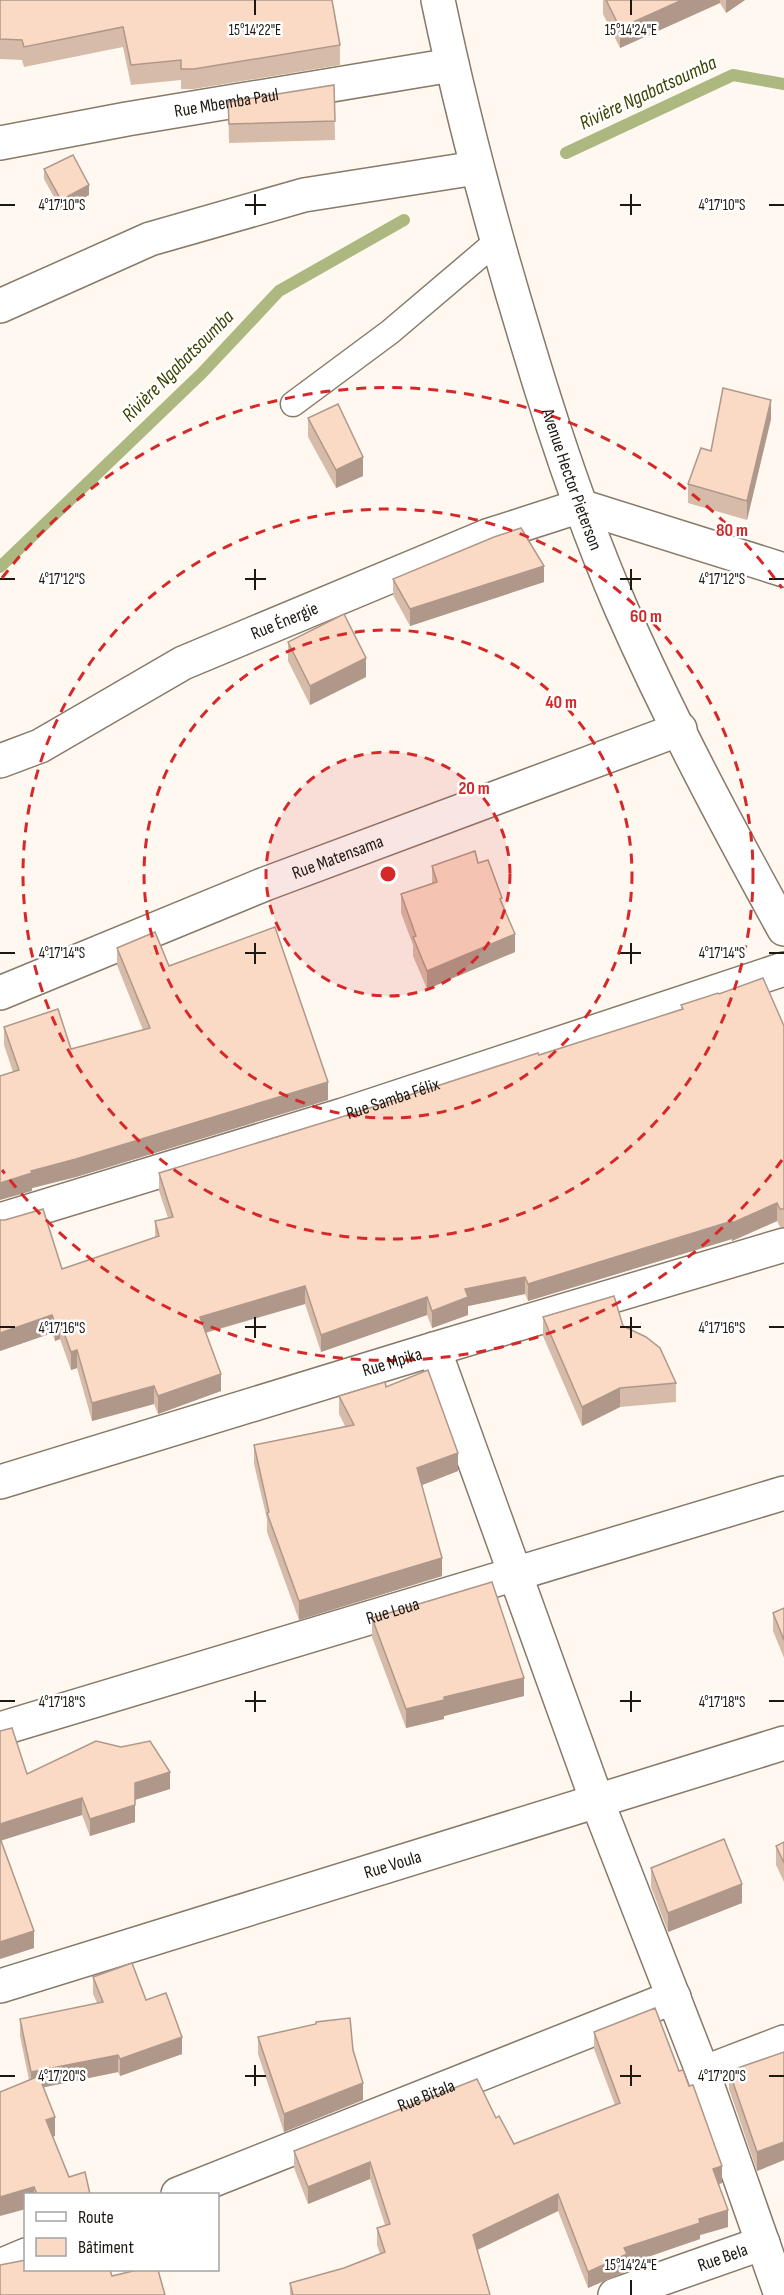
<svg xmlns="http://www.w3.org/2000/svg" width="784" height="2295" viewBox="0 0 784 2295" font-family="'Sofia Sans Condensed',sans-serif">
<style>
.lines{fill:none;stroke-linecap:round;stroke-linejoin:round}
.stream{stroke:#acb880;stroke-width:12}
.service-casing{stroke:#877a69;stroke-width:27}
.minor-casing{stroke:#877a69;stroke-width:36}
.tertiary-casing{stroke:#877a69;stroke-width:36}
.service{stroke:#fff;stroke-width:24}
.minor{stroke:#fff;stroke-width:33}
.tertiary{stroke:#fff;stroke-width:33}
.wall{fill:#d7bba9}
.shaded-wall{fill:#af988a}
.building{fill:#fad9c5;stroke:#af988a;stroke-width:1.5}
.ticks{fill:none;stroke:#1e1812;stroke-width:2}
.ring{fill:none;stroke:#d62828;stroke-width:3;stroke-dasharray:10 8}
.labels{text-anchor:middle;dominant-baseline:central;stroke-width:5;stroke-linejoin:round;paint-order:stroke}
.street-label{font-size:18px;fill:#1e1812;stroke:#fff}
.water-label{font-size:20px;font-style:italic;fill:#3a4400;stroke:#fff}
.ticks-label{font-size:15px;text-anchor:middle;fill:#1e1812;stroke:#fff;stroke-width:5;stroke-linejoin:round;paint-order:stroke}
.centre{fill:#d62828;stroke:#fff;stroke-width:3}
.ring-label{font-size:18px;text-anchor:middle;font-weight:bold;fill:#d62828;stroke:#fff;stroke-width:5;stroke-linejoin:round;paint-order:stroke}
</style>
<rect width="100%" height="100%" fill="#fef8f0"/>
<g class="lines">
<g class="stream">
<path d="M566 153 733 75 784 84"/>
<path d="M0 567 202 373 279 291 404 220"/>
</g>
<defs>
<path id="service" d="M293 404 390 332 496 242"/>
<g id="minor">
<path id="s1" d="M0 143 127 119 452 65"/>
<path d="M0 306 150 239 304 195 476 168"/>
<path id="s2" d="M0 761 40 746 183 663 487 536 580 506 784 570"/>
<path id="s3" d="M0 993 265 884 680 729"/>
<path id="s4" d="M0 1220 343 1115 784 969"/>
<path d="M434 1349 597 1801 703 2073 781 2295"/>
<path id="s5" d="M0 1482 434 1349 784 1245"/>
<path id="s6" d="M0 1729 784 1493"/>
<path id="s7" d="M0 1986 784 1743"/>
<path d="M703 2073 784 2042"/>
<path id="s8" d="M178 2194 674 1997"/>
<path d="M0 2266 26 2255"/>
<path id="s9" d="M615 2295 763 2243"/>
</g>
<g id="tertiary">
<path id="s10" d="M438 0C462 115 492 227 526 339 553 430 583 520 621 608 669 717 726 824 784 929"/>
</g>
</defs>
<use href="#service" class="service-casing"/>
<use href="#minor" class="minor-casing"/>
<use href="#tertiary" class="tertiary-casing"/>
<use href="#service" class="service"/>
<use href="#minor" class="minor"/>
<use href="#tertiary" class="tertiary"/>
</g>
<g class="wall">
<path d="M0 0 340 45V65L194 89H181V80L131 85 123 47 24 67 22 60 0 59Z"/>
<path d="M603 0H745L726 13 720 3 620 48 603 14Z"/>
<path d="M334 85 335 140 229 143 228 102Z"/>
<path d="M44 169 89 195 61 210 44 179Z"/>
<path d="M308 418 363 476 336 488 308 437Z"/>
<path d="M771 419 747 520 688 503V484L711 451Z"/>
<path d="M393 579 544 582 410 626 393 595Z"/>
<path d="M288 642 366 677 310 705 288 661Z"/>
<path d="M478 863 502 903 515 952 427 989 413 956V945L401 913V894L432 883V866Z"/>
<path d="M117 948 169 966 328 1100 76 1177 32 1188V1191L13 1072 4 1045V1027L71 1049 143 1030 117 965Z"/>
<path d="M719 994 784 1026V1227H780L777 1221 732 1241V1239L528 1301 525 1294 468 1306V1315L432 1328 427 1315 321 1352 305 1304 206 1333 221 1391 158 1414 154 1404 92 1421 77 1368 71 1370 60 1339 55 1341 52 1333 0 1351 62 1269 155 1238V1221L168 1218 159 1191V1173L348 1115 539 1055 681 1009V1005Z"/>
<path d="M543 1317 623 1326 676 1383V1402L620 1407 582 1426 543 1336Z"/>
<path d="M386 1387 458 1471 422 1485 442 1576 299 1620 267 1532V1519L254 1464V1445L345 1426 339 1414V1396Z"/>
<path d="M784 1608V1658L773 1631V1613Z"/>
<path d="M372 1618 524 1696 444 1716V1719L406 1728 372 1637Z"/>
<path d="M0 1731 27 1774 170 1789 135 1799V1822L90 1836 82 1815 1 1840 34 1948 0 1959Z"/>
<path d="M784 1842V1882L776 1865V1846Z"/>
<path d="M651 1868 742 1903 668 1932 651 1887Z"/>
<path d="M93 1977 146 2000 182 2054 120 2076 118 2072 43 2087 55 2136 52 2137 69 2177 90 2194H26L29 2080 20 2036V2019L97 2003 93 1994Z"/>
<path d="M594 2032 679 2071 722 2183 719 2184 728 2227 700 2235V2239L627 2264V2271L588 2288 558 2211 477 2250 490 2295H290V2283L344 2268 380 2254 377 2245V2228L385 2225 370 2179 308 2204 294 2168V2151L496 2118 514 2144 615 2105 594 2049Z"/>
<path d="M258 2037 353 2050 363 2100 284 2132 258 2054Z"/>
<path d="M784 2052V2160L757 2171 729 2089V2071Z"/>
</g>
<g class="shaded-wall">
<path d="M682 0H720V3L620 48V28Z"/>
<path d="M726 0H745L726 13Z"/>
<path d="M89 185V195L61 210V200Z"/>
<path d="M771 400V419L747 520V501Z"/>
<path d="M363 457V476L336 488V470Z"/>
<path d="M544 566V582L410 626V609Z"/>
<path d="M366 658V677L310 705V686Z"/>
<path d="M515 934V952L427 989V971Z"/>
<path d="M328 1082V1100L76 1177 32 1188V1191L0 1200V1183L31 1171Z"/>
<path d="M777 1203V1221L732 1241V1223Z"/>
<path d="M732 1221V1239L528 1301V1284Z"/>
<path d="M525 1277V1294L468 1306V1315L432 1328V1311L465 1289Z"/>
<path d="M305 1286V1304L200 1334V1317Z"/>
<path d="M427 1297V1315L321 1352V1335Z"/>
<path d="M52 1315V1333L0 1351V1333Z"/>
<path d="M60 1322V1339L55 1341V1323Z"/>
<path d="M77 1350V1368L71 1370V1352Z"/>
<path d="M221 1374V1391L158 1414V1396Z"/>
<path d="M154 1386V1404L92 1421V1403Z"/>
<path d="M620 1388V1407L582 1426V1407Z"/>
<path d="M458 1453V1471L417 1487V1468Z"/>
<path d="M442 1558V1576L299 1620V1601Z"/>
<path d="M524 1678V1696L444 1716V1719L406 1728V1709L444 1697Z"/>
<path d="M170 1772V1789L135 1800V1783Z"/>
<path d="M82 1798V1815L0 1841V1824Z"/>
<path d="M135 1805V1822L90 1836V1819Z"/>
<path d="M742 1884V1903L668 1932V1913Z"/>
<path d="M34 1931V1948L0 1959V1942Z"/>
<path d="M182 2037V2054L120 2076V2059Z"/>
<path d="M118 2055V2072L31 2090V2072Z"/>
<path d="M363 2083V2100L284 2132V2114Z"/>
<path d="M55 2117V2136L46 2139V2120Z"/>
<path d="M784 2142V2160L757 2171V2152Z"/>
<path d="M370 2162V2179L308 2204V2187Z"/>
<path d="M722 2166V2183L713 2186V2169Z"/>
<path d="M34 2187V2194H26V2209L0 2216V2197Z"/>
<path d="M558 2194V2211L473 2252V2235Z"/>
<path d="M728 2210V2227L700 2235V2239L627 2264V2271L588 2288V2272L624 2248 699 2219Z"/>
</g>
<g class="building">
<path d="M0 0H332L340 45 194 69H181V60L131 65 123 27 24 47 22 40 0 39Z"/>
<path d="M606 0H682L620 28Z"/>
<path d="M334 85 335 121 229 124 228 102Z"/>
<path d="M73 155 89 185 61 200 44 169Z"/>
<path d="M723 388 771 400 747 501 688 484 701 448 711 451Z"/>
<path d="M338 404 363 457 336 470 308 418Z"/>
<path d="M521 528 544 566 410 609 393 579 494 537Z"/>
<path d="M344 614 366 658 310 686 288 642Z"/>
<path d="M475 851 478 863 488 860 502 898 500 899 515 934 427 971 413 937 416 936 401 894 437 882 432 866Z"/>
<path d="M275 927 328 1082 76 1159 31 1171 32 1173 0 1183V1076L19 1070 4 1027 58 1009 71 1049 150 1028 117 948 155 932 169 966Z"/>
<path d="M763 978 784 1026V1209H780L777 1203 732 1223V1221L528 1284 525 1277 465 1289 468 1297 432 1311 427 1297 321 1335 305 1286 200 1317 221 1374 158 1396 154 1386 92 1403 77 1350 71 1352 60 1322 55 1323 52 1315 0 1333V1220H5L43 1209 62 1269 159 1236 155 1221 173 1217 159 1173 348 1115 538 1053 539 1055 683 1009 681 1005 718 993 719 994Z"/>
<path d="M614 1296 623 1326 646 1337 660 1348 676 1383 620 1388 582 1407 543 1317Z"/>
<path d="M428 1370 458 1453 417 1468 442 1558 299 1601 267 1513 269 1512 254 1445 354 1425 339 1396 385 1382 386 1387Z"/>
<path d="M492 1582 524 1678 444 1697V1700L406 1709 372 1618Z"/>
<path d="M784 1608V1640L773 1613Z"/>
<path d="M12 1728 27 1774 96 1741 121 1747 150 1741 170 1772 135 1783V1805L90 1819 82 1798 0 1824V1731Z"/>
<path d="M0 1838 34 1931 0 1942Z"/>
<path d="M724 1839 742 1884 668 1913 651 1868Z"/>
<path d="M784 1842V1863L776 1846Z"/>
<path d="M132 1963 146 2000 166 1993 182 2037 120 2059 118 2055 31 2072 20 2019 103 2002 93 1977Z"/>
<path d="M655 2008 679 2071 683 2070 689 2086 693 2085 722 2166 713 2169 728 2210 699 2219 700 2223 624 2248 627 2254 588 2272 558 2194 473 2235 490 2295H293L290 2283 344 2268 385 2252 377 2228 390 2224 370 2162 308 2187 294 2151 477 2079 496 2118 499 2116 514 2144 620 2103 594 2032Z"/>
<path d="M350 2018 353 2050 363 2083 284 2114 258 2037 316 2024V2022Z"/>
<path d="M784 2052V2142L757 2152 729 2071Z"/>
<path d="M39 2076 55 2117 46 2120 69 2177 85 2172 90 2194H37L34 2187 0 2197V2092Z"/>
<path d="M26 2260V2270H110L112 2276 137 2270H158L165 2295H0V2265Z"/>
</g>
<path class="ticks" d="M255 0V15M631 0V15M255 194V215M631 194V215M0 205H15M245 205H266M620 205H641M769 205H784M255 569V590M631 569V590M0 579H15M245 579H266M620 579H641M769 579H784M255 943V964M631 943V964M0 953H15M245 953H266M620 953H641M769 953H784M255 1317V1338M631 1317V1338M0 1327H15M245 1327H266M620 1327H641M769 1327H784M255 1691V1712M631 1691V1712M0 1701H15M245 1701H266M620 1701H641M769 1701H784M255 2065V2086M631 2065V2086M0 2076H15M245 2076H266M620 2076H641M769 2076H784M631 2280V2295"/>
<circle cx="388" cy="874" r="122" fill="#d62828" fill-opacity=".12"/>
<g class="ring">
<circle cx="388" cy="874" r="122"/>
<circle cx="388" cy="874" r="244"/>
<circle cx="388" cy="874" r="365"/>
<path d="M782 1160A487 487 0 0 1 2 1170M2 578A487 487 0 0 1 782 588"/>
</g>
<g class="labels">
<g class="street-label">
<text stroke="none"><textPath href="#s1" startOffset="230">Rue Mbemba Paul</textPath></text>
<text stroke="none"><textPath href="#s10" startOffset="498">Avenue Hector Pieterson</textPath></text>
<text stroke="none"><textPath href="#s2" startOffset="318">Rue Énergie</textPath></text>
<text stroke="none"><textPath href="#s3" startOffset="364">Rue Matensama</textPath></text>
<text stroke="none"><textPath href="#s4" startOffset="411">Rue Samba Félix</textPath></text>
<text stroke="none"><textPath href="#s5" startOffset="410">Rue Mpika</textPath></text>
<text stroke="none"><textPath href="#s6" startOffset="410">Rue Loua</textPath></text>
<text stroke="none"><textPath href="#s7" startOffset="411">Rue Voula</textPath></text>
<text stroke="none"><textPath href="#s8" startOffset="267">Rue Bitala</textPath></text>
<text stroke="none"><textPath href="#s9" startOffset="114">Rue Bela</textPath></text>
</g>
<g class="water-label">
<text transform="translate(648 93) rotate(-25)">Rivière Ngabatsoumba</text>
<text transform="translate(178 366) rotate(-45)">Rivière Ngabatsoumba</text>
</g>
</g>
<g class="ticks-label">
<text x="255" y="35">15°14'22"E</text>
<text x="631" y="35">15°14'24"E</text>
<text x="62" y="210">4°17'10"S</text>
<text x="722" y="210">4°17'10"S</text>
<text x="62" y="584">4°17'12"S</text>
<text x="722" y="584">4°17'12"S</text>
<text x="62" y="958">4°17'14"S</text>
<text x="722" y="958">4°17'14"S</text>
<text x="62" y="1333">4°17'16"S</text>
<text x="722" y="1333">4°17'16"S</text>
<text x="62" y="1707">4°17'18"S</text>
<text x="722" y="1707">4°17'18"S</text>
<text x="62" y="2081">4°17'20"S</text>
<text x="722" y="2081">4°17'20"S</text>
<text x="631" y="2270">15°14'24"E</text>
</g>
<circle cx="388" cy="874" r="9" class="centre"/>
<g class="ring-label">
<text x="732" y="536">80 m</text>
<text x="646" y="622">60 m</text>
<text x="561" y="708">40 m</text>
<text x="474" y="794">20 m</text>
</g>
<rect x="24" y="2193" width="195" height="78" fill="#ffffff" stroke="#a5a3a0" stroke-width="1.5"/>
<rect x="36" y="2212" width="30" height="9" fill="#ffffff" stroke="#a5a3a0" stroke-width="1.5"/>
<text x="78" y="2223" font-size="18" fill="#1e1812">Route</text>
<rect x="36" y="2238" width="30" height="18" fill="#fad9c5" stroke="#a5a3a0" stroke-width="1.5"/>
<text x="78" y="2253" font-size="18" fill="#1e1812">Bâtiment</text>
</svg>
